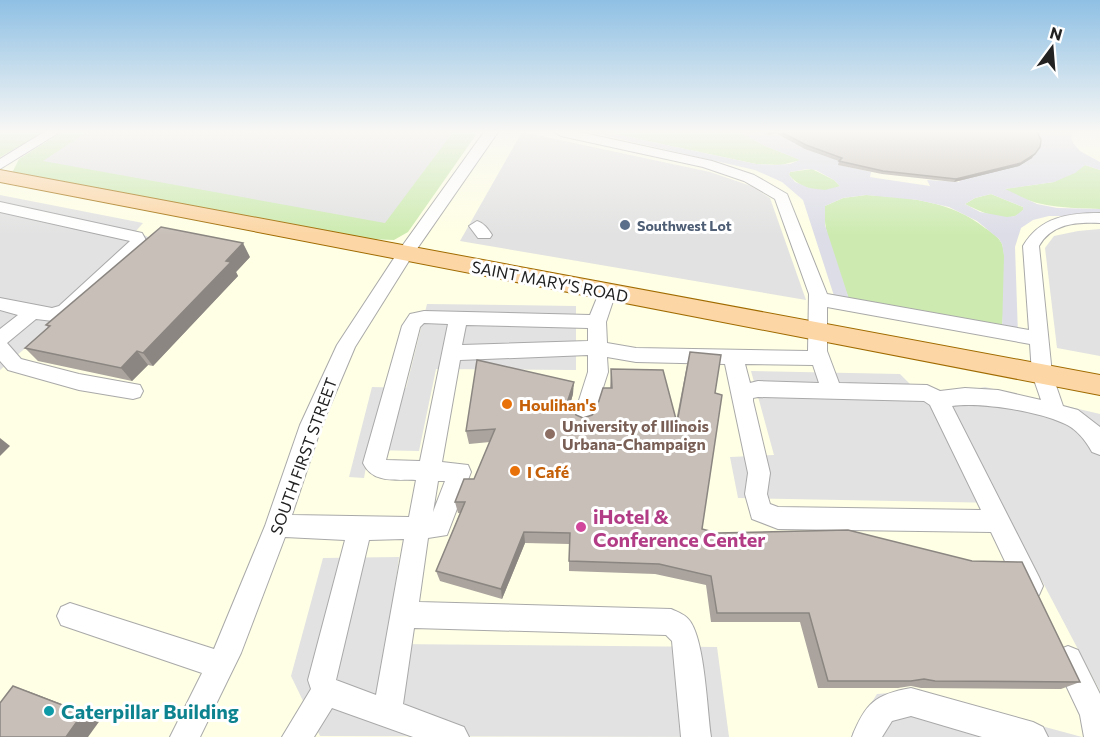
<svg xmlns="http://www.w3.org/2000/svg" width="1100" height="737" viewBox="0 0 1100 737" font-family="Commissioner,sans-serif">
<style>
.education{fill:#ffffe5}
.grass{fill:#cdebb0}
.parking{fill:#e2e2e2}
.plaza{fill:#dddde8;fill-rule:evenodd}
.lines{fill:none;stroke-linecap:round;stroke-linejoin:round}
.minor-casing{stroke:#a9a9a9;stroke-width:2}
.major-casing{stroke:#a06b00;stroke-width:2}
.minor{fill:#fff;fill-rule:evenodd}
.major{fill:#fcd6a4;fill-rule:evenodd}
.wall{fill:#aba49e}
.shaded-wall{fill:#8b8681}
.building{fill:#c7bfb8;stroke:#8b8681;stroke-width:1.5}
.service-dot{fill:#5c6f8a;stroke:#fff;stroke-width:2}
.food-dot{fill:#e8710a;stroke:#fff;stroke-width:2}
.education-dot{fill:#8d6e63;stroke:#fff;stroke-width:2}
.hotel-dot{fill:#d1479c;stroke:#fff;stroke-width:2}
.culture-dot{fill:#0f9aa8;stroke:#fff;stroke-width:2}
.labels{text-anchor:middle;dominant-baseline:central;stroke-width:6;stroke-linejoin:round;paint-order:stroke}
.far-service-label{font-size:14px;font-weight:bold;fill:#4e5e75;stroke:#fff;text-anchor:start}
.street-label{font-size:16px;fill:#222;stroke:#fff}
.food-label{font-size:16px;font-weight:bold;fill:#c56008;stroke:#fff;text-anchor:start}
.education-label{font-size:16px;font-weight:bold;fill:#785e54;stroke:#fff;text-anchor:start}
.near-hotel-label{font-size:20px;font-weight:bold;fill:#b23c85;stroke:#fff;text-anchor:start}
.near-culture-label{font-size:20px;font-weight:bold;fill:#0d838f;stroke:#fff;text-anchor:start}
</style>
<rect width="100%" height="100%" fill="#f2efe9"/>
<rect class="education" x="0" y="132" width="1100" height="605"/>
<g class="grass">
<path d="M0 132H45L0 157Z"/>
<path d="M62 132H478L408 232 394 240 367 239 12 173 19 159Z"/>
<path d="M605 132H740L763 145 801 160 781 165 756 164Z"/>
<path d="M1085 165 1100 170V209C1066 208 1034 208 1004 189L1054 182Z"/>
<path d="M812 169 834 180 840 186C824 195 800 189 789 175L790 172Z"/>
<path d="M991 194 1023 207V210C1010 227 979 211 965 204L975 198Z"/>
<path d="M866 195C907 197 952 201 985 228 991 232 999 237 1002 244 1008 262 1003 311 1002 332L851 305C842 278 821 233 825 206L843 198Z"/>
</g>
<g class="parking">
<path d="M87 132H453L385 223 43 161Z"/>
<path d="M522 132 710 172 751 186 770 198 806 300 460 241Z"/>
<path d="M0 195 143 223 136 231 150 238 141 248 0 370Z"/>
<path d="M1100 229V356L1057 348 1045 248 1054 236 1078 231Z"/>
<path d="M427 304 576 306V370L436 369 419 451 369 450 364 478 349 477 372 387 406 388Z"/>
<path d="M751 371 900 374 910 384 937 391 950 393 985 387 1100 414V691L1001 503 738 498 730 457 774 455Z"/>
<path d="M399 557 388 644 717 647 729 737 320 736 291 676 323 558Z"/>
<path d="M916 691 1023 721 1082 737H852V733L877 694Z"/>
</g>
<path class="plaza" d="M589 132H605L756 164 773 165 790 164 800 160 763 145 740 132H796L844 159 839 165 871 172 870 177 876 178 930 186 927 180 960 182 952 174 1010 154 1029 160 1038 151 1034 132H1074L1071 138 1073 143 1080 151 1100 162V170L1085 165 1075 173 1054 182 1005 189 1037 204 1057 208 1100 209V216H1049L1033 220 1021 228 1015 247 1018 335 1002 332 1004 256 1002 244 999 239 977 221 949 207 918 200 866 195 843 198 825 206V225L851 305 836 302 803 200 782 182 755 170ZM807 169 816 170 834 180 840 186 825 190 809 188 795 182 789 175 790 172ZM991 194 1023 207V210L1015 216 1007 217 980 212 965 204 975 198Z"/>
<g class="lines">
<defs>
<g id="minor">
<path d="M44 132H60L0 169V159Z"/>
<path d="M484 132H498L412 256 355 347 322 425 292 515 409 517 416 480C396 479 373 484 363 463L402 326 410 314 424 311 590 315 601 288H613L616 292 606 322 607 343 636 348 808 351 809 294 775 199 744 181 703 167 561 136 554 132H579L712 161 754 175 787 194 827 294 1029 330 1023 246C1040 217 1068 213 1100 213V223C1077 222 1052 223 1039 246L1052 374 1063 406 1078 410 1100 427V455L1092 452C1086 441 1076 428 1063 423 1035 411 982 402 952 406L1039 577 1043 586 1039 595 1030 599 1021 595 991 532 778 529 752 519 745 494 748 473 725 364 636 362 607 357 608 372 593 419 590 425 583 428 576 425 573 419 588 372V355L460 360 442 462 468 465 471 472 447 535 428 538 419 602 671 609C678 612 686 615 690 621 705 642 707 710 711 737H681L672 641 666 635 414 628 403 704 464 727 469 737H413L332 708 314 737H282L311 689 308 680 345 540 285 537 241 653 200 737H170L202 673 61 625 57 616 61 607 70 603 214 649 265 526 300 425 337 345 400 249ZM827 307 1030 344 1032 374 1041 400 998 390 965 388 940 391 927 385 839 383 827 351ZM424 323 448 324 420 461 386 460 420 327ZM466 325 588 328V341L462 345ZM745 364 813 365 819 383 758 381 750 383ZM758 397 924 401 930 405 981 510 778 507 770 504 767 494 770 473 753 401V398ZM438 481H445L433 512ZM404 539 376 695 336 680 369 540Z"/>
<path d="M0 202 142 233 147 242 145 246 71 314 53 321 36 319 7 343 21 359 79 374 140 385 143 391 140 397 133 399 79 390 15 372 8 370 0 361V329L18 315 0 310V298L52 308 59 306 130 241 0 212Z"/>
<path d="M477 221C484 223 488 229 492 235L490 238H478L469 226Z"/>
<path d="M1068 646 1078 650 1100 694V737H1084L1080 715 1054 660 1058 650Z"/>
<path d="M911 688 1033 722 1043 727 1048 737H982L911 716 892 721 882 737H852C865 704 875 694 911 688Z"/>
</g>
<path id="major" d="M0 170 1100 375V395L0 182Z"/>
</defs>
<use href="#minor" class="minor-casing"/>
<use href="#major" class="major-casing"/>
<use href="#minor" class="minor"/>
<use href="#major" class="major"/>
</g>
<g class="wall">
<path d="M764 132H1037L1032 158 1019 166 954 182 882 174 838 165 839 161 805 149 776 133 768 135Z"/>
<path d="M250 257 236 272 238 276 153 366 148 365 132 381 38 361 25 348 48 327 46 325Z"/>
<path d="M690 352 715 393 702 529 1080 682 1061 689 921 688 911 686 898 688H818L800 622H711L706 585 655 574 569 571V544L525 543 502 599 440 581 436 571 460 513H458L455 502 474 479 490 442 469 444 466 431 573 394 570 404 576 415 583 418 592 415 596 410 610 388 611 369 676 421 687 365Z"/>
</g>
<g class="shaded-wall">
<path d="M769 132H776V133L768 135Z"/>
<path d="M1040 147 1032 158 1019 166 954 182 956 179Z"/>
<path d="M243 243 250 257 236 272 238 276 153 366 143 353 226 261Z"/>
<path d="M137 351 148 365 132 381 121 368Z"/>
<path d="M574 382 573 394 567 415V403Z"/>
<path d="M0 438 10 446 0 456Z"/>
<path d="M524 532 525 543 502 599 501 589Z"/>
<path d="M13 686 33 693 101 719 88 737H66Z"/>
</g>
<g class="building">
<path d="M781 132H1037L1041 140 1040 147 1035 154 1021 163 956 179 883 171 839 161 842 158 806 145Z"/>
<path d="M161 227 243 243 226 261 231 262 143 353 137 351 121 368 25 348 50 326 46 325Z"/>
<path d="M690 352 721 355 715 393 722 395 702 529 717 533 848 530 972 561 1022 562 1080 682 935 681 924 679 911 681H828L809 613H717L711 576 659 564 569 561 570 533 524 532 501 589 436 571 465 502H455L464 479H474L495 429 466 431 477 360 574 382 567 403 572 404 576 415 583 418 592 415 596 410 603 388H612L611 369 663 370 677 423Z"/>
<path d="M13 686 83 713 66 737H0V703Z"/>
</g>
<linearGradient id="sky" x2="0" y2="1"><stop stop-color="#8fc0e4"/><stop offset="0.56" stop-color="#f9f8f5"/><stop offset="1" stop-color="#f9f8f5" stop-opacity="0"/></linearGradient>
<rect width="1100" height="235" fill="url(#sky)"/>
<circle class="service-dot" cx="625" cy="225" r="6"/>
<g class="food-dot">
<circle cx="507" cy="404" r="6"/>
<circle cx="515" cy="471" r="6"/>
</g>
<circle class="education-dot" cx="550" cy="434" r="6"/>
<circle class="hotel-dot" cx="581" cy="527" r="6"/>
<circle class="culture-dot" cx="49" cy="711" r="6"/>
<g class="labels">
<g class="far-service-label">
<text x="637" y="225">Southwest Lot</text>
</g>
<g class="street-label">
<text transform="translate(550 281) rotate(11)">SAINT MARY'S ROAD</text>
<text transform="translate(303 456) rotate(-70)">SOUTH FIRST STREET</text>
</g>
<g class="food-label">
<text x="519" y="404">Houlihan's</text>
<text x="527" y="471">I Café</text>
</g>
<g class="education-label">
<text x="562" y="425">University of Illinois<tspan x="562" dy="18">Urbana-Champaign</tspan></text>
</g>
<g class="near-hotel-label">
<text x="593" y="516">iHotel &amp;<tspan x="593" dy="23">Conference Center</tspan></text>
</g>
<g class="near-culture-label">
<text x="61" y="711">Caterpillar Building</text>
</g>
</g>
<g transform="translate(1052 48) rotate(16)" stroke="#ffffff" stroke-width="4.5" paint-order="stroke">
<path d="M0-4.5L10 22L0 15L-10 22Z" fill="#222222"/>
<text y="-9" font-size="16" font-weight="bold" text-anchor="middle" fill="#222222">N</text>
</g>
</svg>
